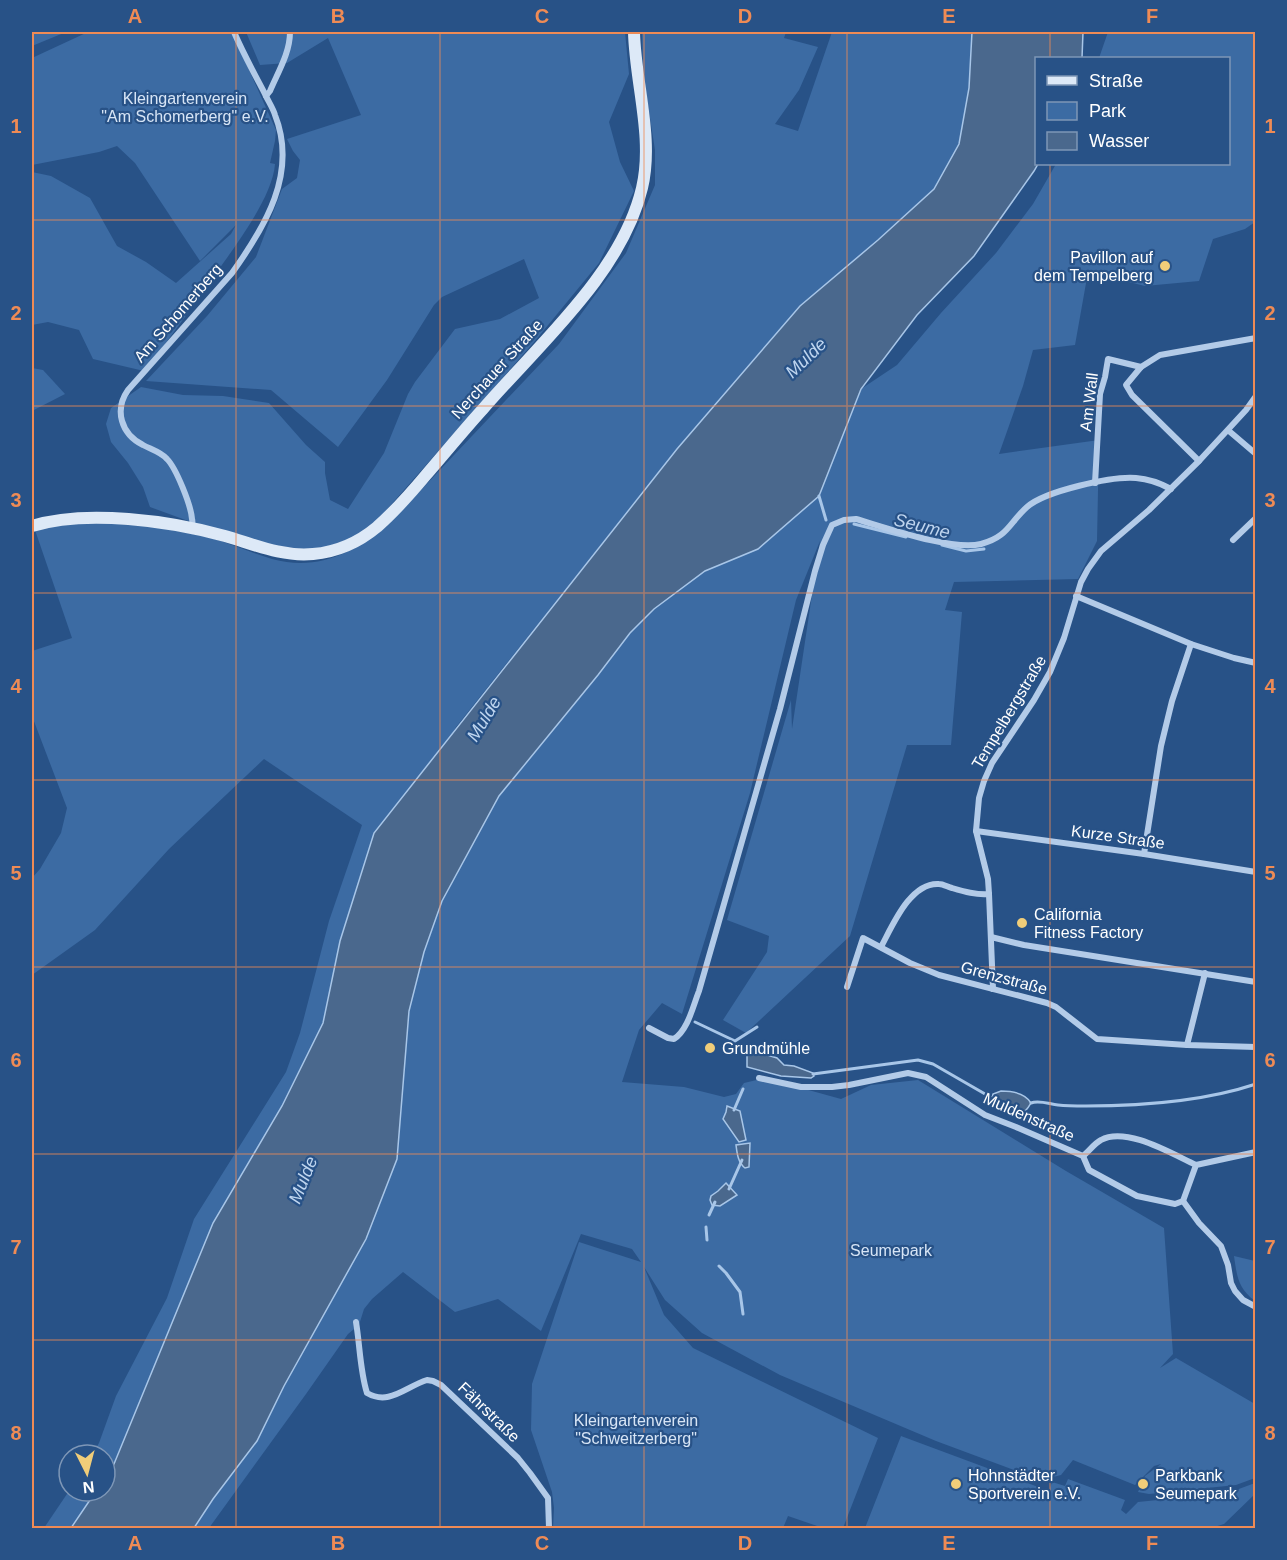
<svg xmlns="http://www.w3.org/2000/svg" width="1287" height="1560" viewBox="0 0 1287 1560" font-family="Arial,sans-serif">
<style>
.green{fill:#3c6ba3}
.water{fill:#4a688d;stroke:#a8c6e8;stroke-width:1.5}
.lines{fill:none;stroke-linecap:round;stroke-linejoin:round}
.stream{stroke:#a8c6e8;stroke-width:3}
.street{stroke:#b3cbe8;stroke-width:6}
.secondary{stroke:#dde9f7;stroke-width:12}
.grid{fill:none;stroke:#ef8b55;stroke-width:1.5;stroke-opacity:0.55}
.poi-dot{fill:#f0cd79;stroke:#285287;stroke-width:2}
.labels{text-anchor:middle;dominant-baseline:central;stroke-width:4.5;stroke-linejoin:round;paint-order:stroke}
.park-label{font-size:16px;fill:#d7e5f6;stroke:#285287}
.poi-label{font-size:16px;fill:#fff;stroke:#285287;text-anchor:start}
.street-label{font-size:16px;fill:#fff;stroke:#285287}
.water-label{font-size:18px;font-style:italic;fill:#bfd5ef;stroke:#285287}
.neatline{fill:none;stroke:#ef8b55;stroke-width:2}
.grid-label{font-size:20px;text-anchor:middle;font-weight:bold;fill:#ef8b55}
</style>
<rect width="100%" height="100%" fill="#285287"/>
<g class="green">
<path d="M32 32H66L32 46Z"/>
<path d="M88 32H232L276 130 275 141 270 163 275 164C273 194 241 238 224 262 198 299 172 336 144 371L93 359 79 330 48 322 32 325V172L51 176 90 198 117 246 146 262 176 283 231 234 236 225 200 261 135 163 117 146 99 152 32 165V58Z"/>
<path d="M246 32H625L629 74 609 122 620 162 634 191 599 263 535 341 375 523 357 536 316 551 243 541 150 507 143 487 128 463 111 442 106 424 111 408 141 387 183 395 223 396 269 403 306 445 325 462V473L330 500 348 509 384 453 408 394 415 382 455 329 500 319 539 298 524 259 442 297 434 305 387 380 338 447 271 390 146 381 207 316 256 257 282 189 297 178 300 160 293 151 287 139 361 115 328 38 287 63 260 65Z"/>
<path d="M642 32H786L784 38 818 47 799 90 775 124 798 131 832 32H972L969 88 959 145 934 189 878 240 800 306 677 449 456 727 340 941 323 1023 282 1106 213 1223 114 1464 105 1477V1455H92L99 1443 116 1396 167 1298 194 1219 286 1072 300 1033 329 921 362 825 264 759 169 849 95 930 32 975V878L40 869 61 833 67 808 32 716V651L72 638 35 530C44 529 53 526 62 525 108 520 157 526 202 536 226 541 248 552 272 559 317 571 351 554 386 527L559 344 626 253 655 185V150L643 73Z"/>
<path d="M1108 32H1255V222L1245 229 1213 239 1199 281 1145 286 1088 272 1075 345 1033 350 1023 386 999 454 1099 440 1097 541 1078 579 954 582 945 610 962 612 951 745H907L850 936 746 1033 723 1020 767 952 769 936 727 920 791 700 792 729 820 541 796 600 750 793 682 1014 662 1003 639 1030 622 1082 684 1087 724 1097 736 1094 744 1083 765 1078 841 1099 871 1085 918 1080 1066 1171 1164 1228 1173 1354 1160 1368 1176 1358 1255 1404V1478L1236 1485 1149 1494 1138 1492 1145 1476 1161 1464 1154 1466 1135 1485 1073 1460 1061 1475 1041 1480 936 1441 780 1375 702 1333 665 1300 644 1267 664 1315 693 1348 878 1438 843 1528H823L788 1516 783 1528H553L554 1508 552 1492 531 1430 532 1384 579 1242 641 1262 632 1249 581 1234 541 1331 498 1299 455 1312 403 1272 372 1299 364 1309 359 1325 348 1334 306 1394 209 1528H194L284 1386 397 1159 409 1011 424 952 442 901 499 796 598 675 630 633 654 609 705 571 758 549 819 496 861 389 897 365 941 313 996 253 1033 204 1056 164H1228V58H1099Z"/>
<path d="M32 368 43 370 65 394 32 411Z"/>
<path d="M1234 1256 1255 1261V1301C1238 1288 1237 1277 1234 1256Z"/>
<path d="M901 1436 1049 1491 1052 1482 1065 1486 1068 1479 1125 1500 1121 1510 1126 1514 1138 1502 1228 1493 1255 1483V1494L1224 1524 1211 1528H865Z"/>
<path d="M69 1491H96L71 1528H44Z"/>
</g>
<g class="water">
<path d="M972 32H1083L1082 58H1036V164H1038L1034 171 974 256 917 315 861 389 819 496 758 549 705 571 654 609 630 633 598 675 499 796 442 901 424 952 409 1011 397 1159 366 1239 284 1386 257 1441 213 1499 194 1528H71L96 1491H105V1477L114 1464 213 1223 282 1106 323 1023 340 941 374 833 677 449 800 306 878 240 934 189 959 144 969 88Z"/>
<path d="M750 1050 777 1058 784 1065 794 1066 813 1073 814 1076 811 1078 781 1076 747 1067V1051Z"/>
<path d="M1001 1091C1012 1091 1025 1093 1031 1103 1028 1108 1026 1113 1019 1111 1017 1110 1016 1109 1014 1108 1003 1105 999 1113 992 1098L993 1094Z"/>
<path d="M727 1106 740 1111 746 1140 739 1142 723 1119 726 1112Z"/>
<path d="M750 1143 749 1167 745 1168C738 1163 737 1153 736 1145Z"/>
<path d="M726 1183 737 1195 720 1206 712 1205 710 1200 711 1196 718 1191Z"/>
</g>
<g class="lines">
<g class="stream">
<path d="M819 496 826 520"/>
<path d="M854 524 906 537"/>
<path d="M942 545 966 551 984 549"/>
<path d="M695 1022 735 1041 757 1027"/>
<path d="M813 1074 918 1060 933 1064 992 1098"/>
<path d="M1031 1103C1039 1100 1049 1104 1058 1105 1067 1106 1077 1106 1086 1106 1142 1106 1202 1102 1256 1084"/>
<path d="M734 1110 743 1089"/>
<path d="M729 1189 742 1160"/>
<path d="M709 1215 715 1202"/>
<path d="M706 1227 707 1240"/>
<path d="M719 1266 726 1273 740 1292 743 1314"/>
</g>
<g class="street">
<path d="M266 96 270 91C278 72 290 53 290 32"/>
<path d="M1229 431 1256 454"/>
<path d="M1199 461 1132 395 1126 385 1141 367 1160 355 1256 338"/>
<path d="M1095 483 1100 394 1105 377 1108 359 1141 367"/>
<path d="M192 528C192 525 193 522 192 519 191 505 176 468 167 459 161 452 150 449 143 445 121 434 114 410 128 390L232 273C265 227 298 173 275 115 273 108 268 101 265 94 254 73 243 53 234 32"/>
<path d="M1233 540 1256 518"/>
<path d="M1076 596 1191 644 1234 658 1256 663"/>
<path d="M976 831 1144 854 1256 872"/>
<path d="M1144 854 1161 746 1172 701 1191 644"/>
<path d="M991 937 1024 945 1256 982"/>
<path d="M881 947C892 927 910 882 939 884 943 884 948 887 952 888 965 892 976 895 989 894"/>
<path d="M847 987 863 938 910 963 939 975 1047 1003 1056 1007 1097 1039 1187 1045 1256 1047"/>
<path d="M993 989 989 894 988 879 976 831 979 798 984 781 992 763 1034 700 1050 672 1064 638 1081 582 1088 569 1101 551 1149 510 1199 461 1246 410 1256 396"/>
<path d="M649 1028 668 1038 674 1039C688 1030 693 1006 699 991L780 709 815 571 823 545 832 525 844 520 856 519C887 528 952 551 981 544 1008 537 1009 523 1027 507 1045 491 1112 476 1136 478 1149 479 1160 483 1171 489"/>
<path d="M1187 1045 1205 973"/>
<path d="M759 1078 801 1087H832L849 1085 908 1073 926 1077 985 1115 1016 1127 1083 1156 1089 1170 1137 1196 1175 1204 1183 1201 1196 1165 1256 1152"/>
<path d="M1083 1156C1089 1151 1095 1143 1101 1140 1126 1126 1172 1154 1196 1165"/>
<path d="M1183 1201 1199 1223 1221 1246 1228 1265 1231 1283 1235 1291 1243 1300 1256 1307"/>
<path d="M356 1322C360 1346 360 1371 367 1393 389 1406 405 1387 427 1380L433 1381 441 1385 518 1458 530 1473 548 1498 549 1528"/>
</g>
<path class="secondary" d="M32 526C86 509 171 521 225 536 253 544 282 557 313 554 337 552 359 542 377 527 395 511 411 493 426 475 445 453 463 431 482 410 538 345 622 273 642 188 654 138 635 82 634 32"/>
</g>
<path class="grid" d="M236 32V1528M440 32V1528M644 32V1528M847 32V1528M1050 32V58M1050 164V1528M32 220H1256M32 406H1256M32 593H1256M32 780H1256M32 967H1256M32 1154H1256M32 1340H1256"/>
<g class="poi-dot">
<circle cx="1165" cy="266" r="6"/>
<circle cx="1022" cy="923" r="6"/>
<circle cx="710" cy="1048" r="6"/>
<circle cx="956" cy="1484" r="6"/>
<circle cx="1143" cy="1484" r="6"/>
</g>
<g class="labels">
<g class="park-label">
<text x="185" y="98">Kleingartenverein<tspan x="185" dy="18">"Am Schomerberg" e.V.</tspan></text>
<text x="891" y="1250">Seumepark</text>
<text x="636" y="1420">Kleingartenverein<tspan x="636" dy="18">"Schweitzerberg"</tspan></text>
</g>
<g class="poi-label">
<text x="1153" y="257" text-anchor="end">Pavillon auf<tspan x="1153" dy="18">dem Tempelberg</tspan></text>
<text x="1034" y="914">California<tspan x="1034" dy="18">Fitness Factory</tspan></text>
<text x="722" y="1048">Grundmühle</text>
<text x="968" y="1475">Hohnstädter<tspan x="968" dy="18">Sportverein e.V.</tspan></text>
<text x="1155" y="1475">Parkbank<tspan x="1155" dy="18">Seumepark</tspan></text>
</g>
<g class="street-label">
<text transform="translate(178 313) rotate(-49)">Am Schomerberg</text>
<text transform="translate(497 369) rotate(-48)">Nerchauer Straße</text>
<text transform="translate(1089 402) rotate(-83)">Am Wall</text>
<text transform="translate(1009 712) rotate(-59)">Tempelbergstraße</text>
<text transform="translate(1118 837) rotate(8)">Kurze Straße</text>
<text transform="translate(1004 978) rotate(15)">Grenzstraße</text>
<text transform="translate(1029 1117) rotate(24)">Muldenstraße</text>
<text transform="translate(489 1412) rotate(44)">Fährstraße</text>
</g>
<g class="water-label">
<text transform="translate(806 358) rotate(-44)">Mulde</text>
<text transform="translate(922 526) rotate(14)">Seume</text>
<text transform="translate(484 719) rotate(-59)">Mulde</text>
<text transform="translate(303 1180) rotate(-68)">Mulde</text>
</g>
</g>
<rect width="1287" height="1560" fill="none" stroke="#285287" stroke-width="66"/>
<rect x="1035" y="57" width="195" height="108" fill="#285287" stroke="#7e97b7" stroke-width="1.5"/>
<rect x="1047" y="76" width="30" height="9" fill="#dde9f7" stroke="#7e97b7" stroke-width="1.5"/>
<text x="1089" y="87" font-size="18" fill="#ffffff">Straße</text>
<rect x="1047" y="102" width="30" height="18" fill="#3c6ba3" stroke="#7e97b7" stroke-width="1.5"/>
<text x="1089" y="117" font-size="18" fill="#ffffff">Park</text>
<rect x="1047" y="132" width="30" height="18" fill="#4a688d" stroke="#7e97b7" stroke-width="1.5"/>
<text x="1089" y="147" font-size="18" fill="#ffffff">Wasser</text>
<g transform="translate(87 1473) rotate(174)"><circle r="28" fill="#285287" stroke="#7e97b7" stroke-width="1.5"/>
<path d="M0-4.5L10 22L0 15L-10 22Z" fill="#f0cd79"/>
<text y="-9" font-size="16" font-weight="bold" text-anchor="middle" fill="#ffffff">N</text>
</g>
<rect x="33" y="33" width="1221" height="1494" class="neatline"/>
<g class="grid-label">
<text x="135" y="23">A</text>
<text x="338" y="23">B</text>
<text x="542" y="23">C</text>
<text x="745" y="23">D</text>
<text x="949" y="23">E</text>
<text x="1152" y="23">F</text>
<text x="16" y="133">1</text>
<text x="1270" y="133">1</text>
<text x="16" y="320">2</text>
<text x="1270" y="320">2</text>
<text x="16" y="507">3</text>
<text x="1270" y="507">3</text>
<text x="16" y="693">4</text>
<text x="1270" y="693">4</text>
<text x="16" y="880">5</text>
<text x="1270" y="880">5</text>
<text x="16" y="1067">6</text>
<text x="1270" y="1067">6</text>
<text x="16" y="1254">7</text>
<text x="1270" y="1254">7</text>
<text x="16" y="1440">8</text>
<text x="1270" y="1440">8</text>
<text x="135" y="1550">A</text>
<text x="338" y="1550">B</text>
<text x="542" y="1550">C</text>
<text x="745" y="1550">D</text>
<text x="949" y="1550">E</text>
<text x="1152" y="1550">F</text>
</g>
</svg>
